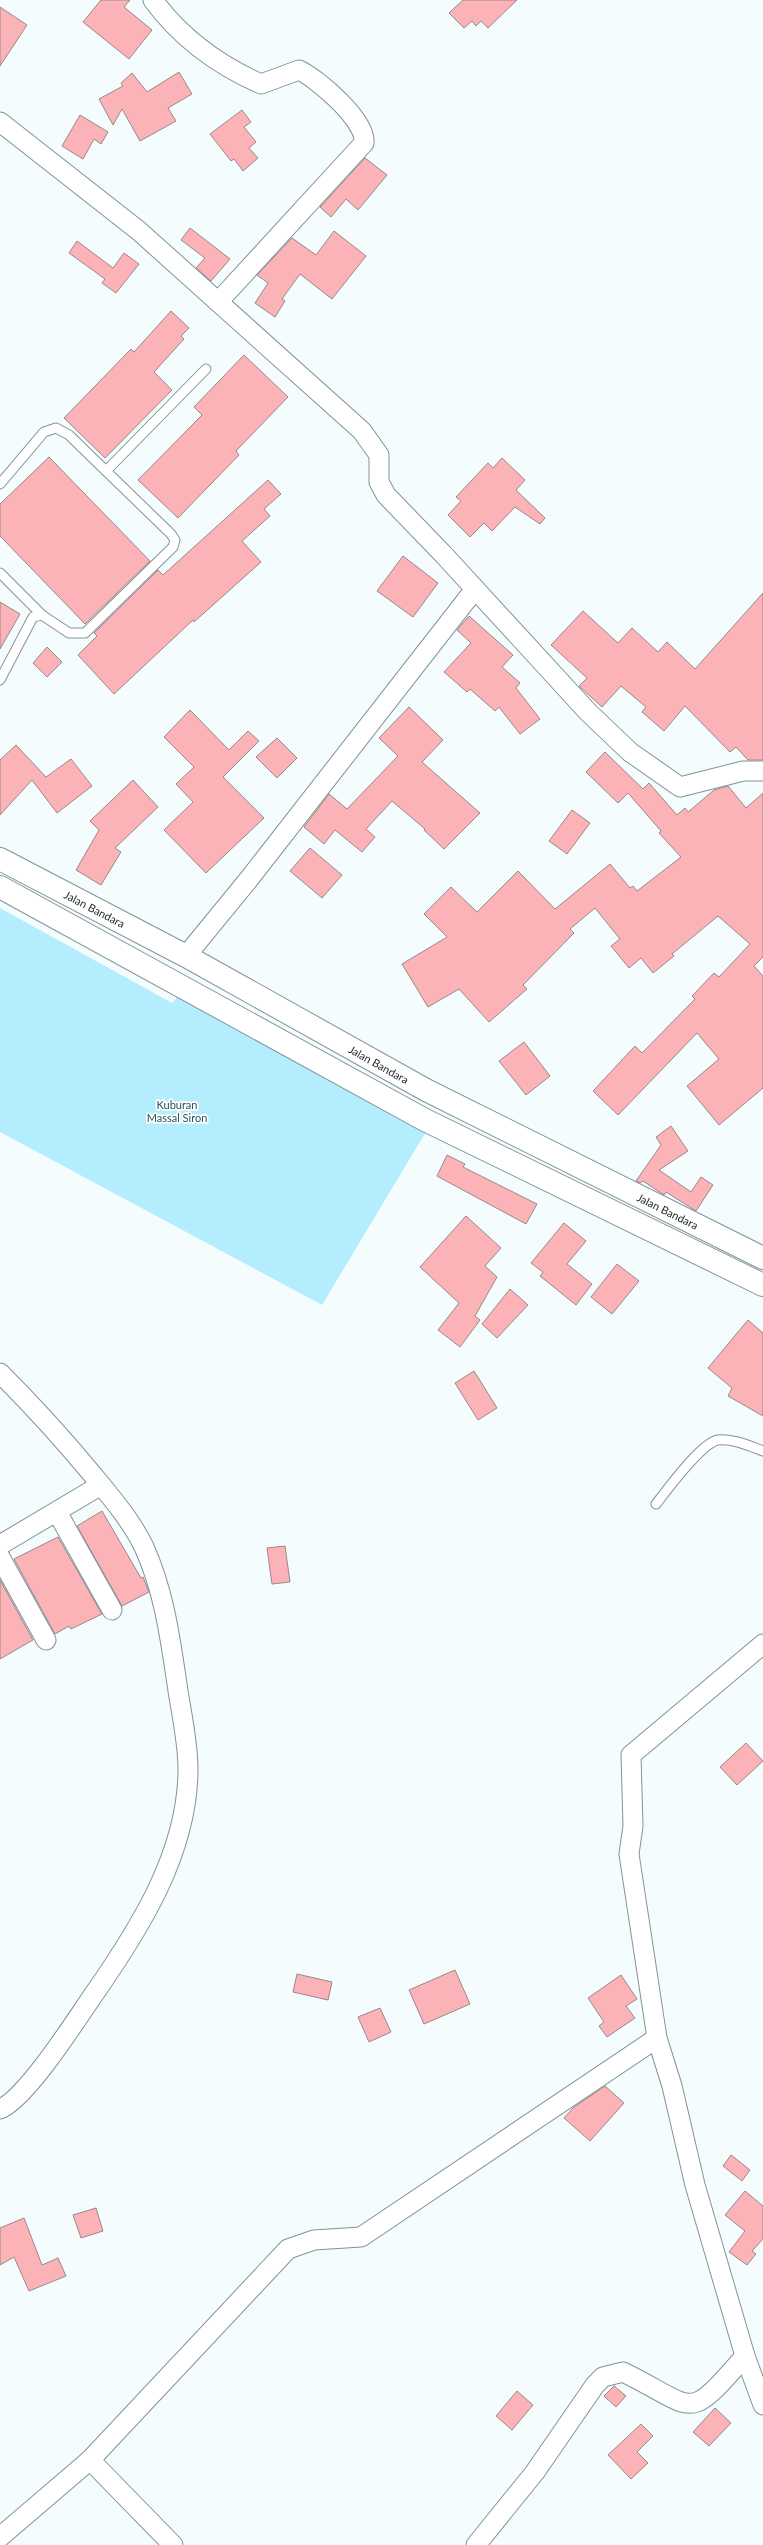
<svg xmlns="http://www.w3.org/2000/svg" width="763" height="2545" viewBox="0 0 763 2545" font-family="Lato,sans-serif">
<style>
.green{fill:#b4eefe}
.building{fill:#fcb3b7;stroke:#9a8888}
.lines{fill:none;stroke-linecap:round;stroke-linejoin:round}
.lane-casing{stroke:#819398;stroke-width:11}
.street-casing{stroke:#819398;stroke-width:21}
.highway-casing{stroke:#819398;stroke-width:24}
.lane{stroke:#fff;stroke-width:9}
.street{stroke:#fff;stroke-width:19}
.highway{stroke:#fff;stroke-width:22}
.labels{text-anchor:middle;dominant-baseline:central;stroke-width:3.5;stroke-linejoin:round;paint-order:stroke}
.street-label{font-size:11px;fill:#22292b;stroke:#fff}
.park-label{font-size:11px;fill:#24535f;stroke:#fff}
</style>
<rect width="100%" height="100%" fill="#f4fcfe"/>
<path class="green" d="M0 908 172 1003 180 994 427 1130 322 1305 0 1132Z"/>
<g class="building">
<path d="M101 0H130L124 7 152 30 129 59 83 22Z"/>
<path d="M463 0H517L488 28 481 21 476 26 472 21 464 28 449 13Z"/>
<path d="M0 7 27 25 0 66Z"/>
<path d="M179 72 192 94 168 108 176 121 140 141 122 109 113 125 99 99 123 86 121 83 132 73 147 92Z"/>
<path d="M242 110 251 122 244 127 256 142 249 148 258 158 243 171 234 159 231 161 210 134Z"/>
<path d="M80 115 108 132 101 144 94 139 83 159 62 146Z"/>
<path d="M365 158 387 175 358 210 346 199 331 217 320 207Z"/>
<path d="M190 228 230 259 211 281 196 268 205 258 181 240Z"/>
<path d="M334 231 366 256 332 299 300 274 282 299 285 301 275 317 255 303 268 283 257 275 292 238 316 255Z"/>
<path d="M77 241 113 268 124 253 139 264 116 293 102 283 105 279 69 253Z"/>
<path d="M171 311 189 328 181 336 184 339 154 372 172 390 105 458 64 418 131 349 134 352Z"/>
<path d="M244 355 288 397 236 451 239 455 178 518 138 480 202 415 194 407Z"/>
<path d="M49 457 150 561 85 624 0 536V504Z"/>
<path d="M502 458 525 480 516 490 545 518 540 524 515 507 492 531 484 523 470 537 448 515 461 501 456 497 488 463 493 468Z"/>
<path d="M268 480 281 494 264 509 270 516 242 541 261 562 194 622 193 620 114 694 78 655 97 636 94 633 158 570 163 575Z"/>
<path d="M403 556 438 583 413 617 377 591Z"/>
<path d="M763 593V760H748L736 747 730 752 685 706 664 731 642 712 646 707 621 686 602 707 579 686 587 678 551 645 583 611 618 643 632 628 658 652 667 642 695 669Z"/>
<path d="M0 602 20 614 0 649Z"/>
<path d="M469 616 513 655 502 667 520 683 516 688 540 719 520 734 499 707 495 711 470 689 467 692 444 672 471 643 457 630Z"/>
<path d="M47 647 62 662 47 677 33 663Z"/>
<path d="M409 707 443 740 422 762 480 813 444 849 424 830 425 829 392 801 366 829 375 837 362 852 335 830 324 844 304 827 329 794 347 809 398 756 379 738Z"/>
<path d="M190 710 229 750 248 731 259 741 223 777 264 818 206 873 164 830 193 802 176 784 194 767 164 737Z"/>
<path d="M277 738 297 758 277 778 256 757Z"/>
<path d="M16 745 46 777 71 759 92 786 57 813 32 780 0 815V760Z"/>
<path d="M605 752 643 789 649 783 677 815 685 808 688 812 714 790 728 786 746 808 763 793V957L754 966 763 976V1088L719 1125 687 1086 719 1059 697 1033 618 1115 593 1091 635 1046 642 1053 695 999 692 996 714 973 719 977 750 944 718 916 672 954 674 956 653 973 641 958 629 968 611 946 620 939 595 908 570 929 574 933 523 985 527 989 489 1022 459 989 428 1007 402 964 447 937 424 914 451 887 477 912 518 871 555 909 610 864 630 888 633 886 637 891 681 857 659 833 661 831 628 793 618 803 586 772Z"/>
<path d="M133 780 158 807 115 848 121 852 101 885 76 870 99 830 90 821Z"/>
<path d="M572 810 590 823 567 854 549 841Z"/>
<path d="M310 848 342 875 322 898 290 871Z"/>
<path d="M524 1042 550 1076 526 1095 499 1061Z"/>
<path d="M671 1126 688 1151 659 1170 691 1192 701 1177 713 1185 696 1211 666 1192 664 1195 643 1181 640 1183 636 1181 661 1145 656 1137Z"/>
<path d="M447 1155 465 1164 463 1167 537 1204 526 1224 437 1176Z"/>
<path d="M466 1216 501 1248 485 1266 497 1277 475 1316 480 1320 460 1347 438 1330 459 1303 420 1267Z"/>
<path d="M564 1223 586 1241 567 1264 592 1284 576 1305 540 1276 543 1272 531 1263Z"/>
<path d="M617 1264 639 1281 612 1314 591 1297Z"/>
<path d="M510 1289 528 1305 497 1338 482 1324Z"/>
<path d="M748 1320 763 1333V1416L728 1396 732 1388 708 1368Z"/>
<path d="M474 1371 497 1408 478 1420 455 1383Z"/>
<path d="M102 1511 141 1578 143 1577 149 1592 122 1606 77 1526Z"/>
<path d="M58 1537 102 1614 71 1629 69 1626 55 1634 14 1559Z"/>
<path d="M285 1546 290 1582 272 1584 267 1548Z"/>
<path d="M0 1580 33 1640 0 1659Z"/>
<path d="M746 1743 763 1761 737 1785 720 1767Z"/>
<path d="M455 1970 470 2004 424 2024 409 1990Z"/>
<path d="M297 1974 332 1982 328 2000 293 1992Z"/>
<path d="M621 1975 637 1999 626 2006 635 2018 607 2037 599 2026 604 2022 588 1998Z"/>
<path d="M380 2008 391 2032 369 2042 358 2017Z"/>
<path d="M605 2086 624 2103 590 2141 564 2118 574 2107Z"/>
<path d="M731 2155 750 2170 742 2181 723 2166Z"/>
<path d="M745 2191 763 2206V2239L752 2251 756 2254 747 2265 729 2252 745 2231 725 2215Z"/>
<path d="M96 2208 103 2231 81 2238 73 2215Z"/>
<path d="M24 2218 42 2265 58 2258 66 2276 29 2291 14 2257 0 2265V2228Z"/>
<path d="M614 2386 626 2396 616 2407 604 2396Z"/>
<path d="M517 2391 533 2405 512 2430 496 2416Z"/>
<path d="M715 2408 731 2423 709 2446 693 2432Z"/>
<path d="M641 2424 653 2436 637 2452 648 2463 631 2479 608 2455Z"/>
</g>
<g class="lines">
<defs>
<g id="lane">
<path d="M0 484 44 432 56 428 69 435 106 471 206 369"/>
<path d="M0 573 42 615"/>
<path d="M0 680 33 617 42 615 69 633H85L173 547 175 540 171 534 106 471"/>
<path d="M656 1504C667 1490 701 1443 718 1440 732 1438 750 1446 763 1451"/>
</g>
<g id="street">
<path d="M153 0C181 38 218 65 261 84L299 70C318 79 367 121 364 143L218 302"/>
<path d="M0 122 139 231 362 431 379 455V482L386 495 443 554 588 712 630 752 680 787 743 771H763"/>
<path d="M186 956 249 879 475 589"/>
<path d="M0 1373C33 1406 63 1439 92 1474 111 1497 131 1520 144 1547 164 1591 170 1637 177 1684 181 1712 188 1741 188 1769 188 1852 140 1928 94 1994 76 2020 26 2099 0 2109"/>
<path d="M57 1512 112 1610"/>
<path d="M0 1545 101 1485"/>
<path d="M0 1557 46 1640"/>
<path d="M763 1644 631 1755 633 1826 629 1854 657 2038 672 2086 695 2185 745 2356 763 2405"/>
<path d="M0 2537 90 2460"/>
<path d="M173 2545 90 2460 288 2249 314 2240 361 2237 657 2038"/>
<path d="M476 2545 535 2472 595 2385 603 2377 623 2372C697 2408 685 2425 745 2356"/>
</g>
<g id="highway">
<path id="s1" d="M0 859 186 956 426 1090 763 1258"/>
<path d="M0 887 425 1120 763 1285"/>
</g>
</defs>
<use href="#lane" class="lane-casing"/>
<use href="#street" class="street-casing"/>
<use href="#highway" class="highway-casing"/>
<use href="#lane" class="lane"/>
<use href="#street" class="street"/>
<use href="#highway" class="highway"/>
</g>
<g class="labels">
<g class="street-label">
<text stroke="none"><textPath href="#s1" startOffset="107">Jalan Bandara</textPath></text>
<text stroke="none"><textPath href="#s1" startOffset="431">Jalan Bandara</textPath></text>
<text stroke="none"><textPath href="#s1" startOffset="755">Jalan Bandara</textPath></text>
</g>
<g class="park-label">
<text x="177" y="1104">Kuburan<tspan x="177" dy="13">Massal Siron</tspan></text>
</g>
</g>
</svg>
